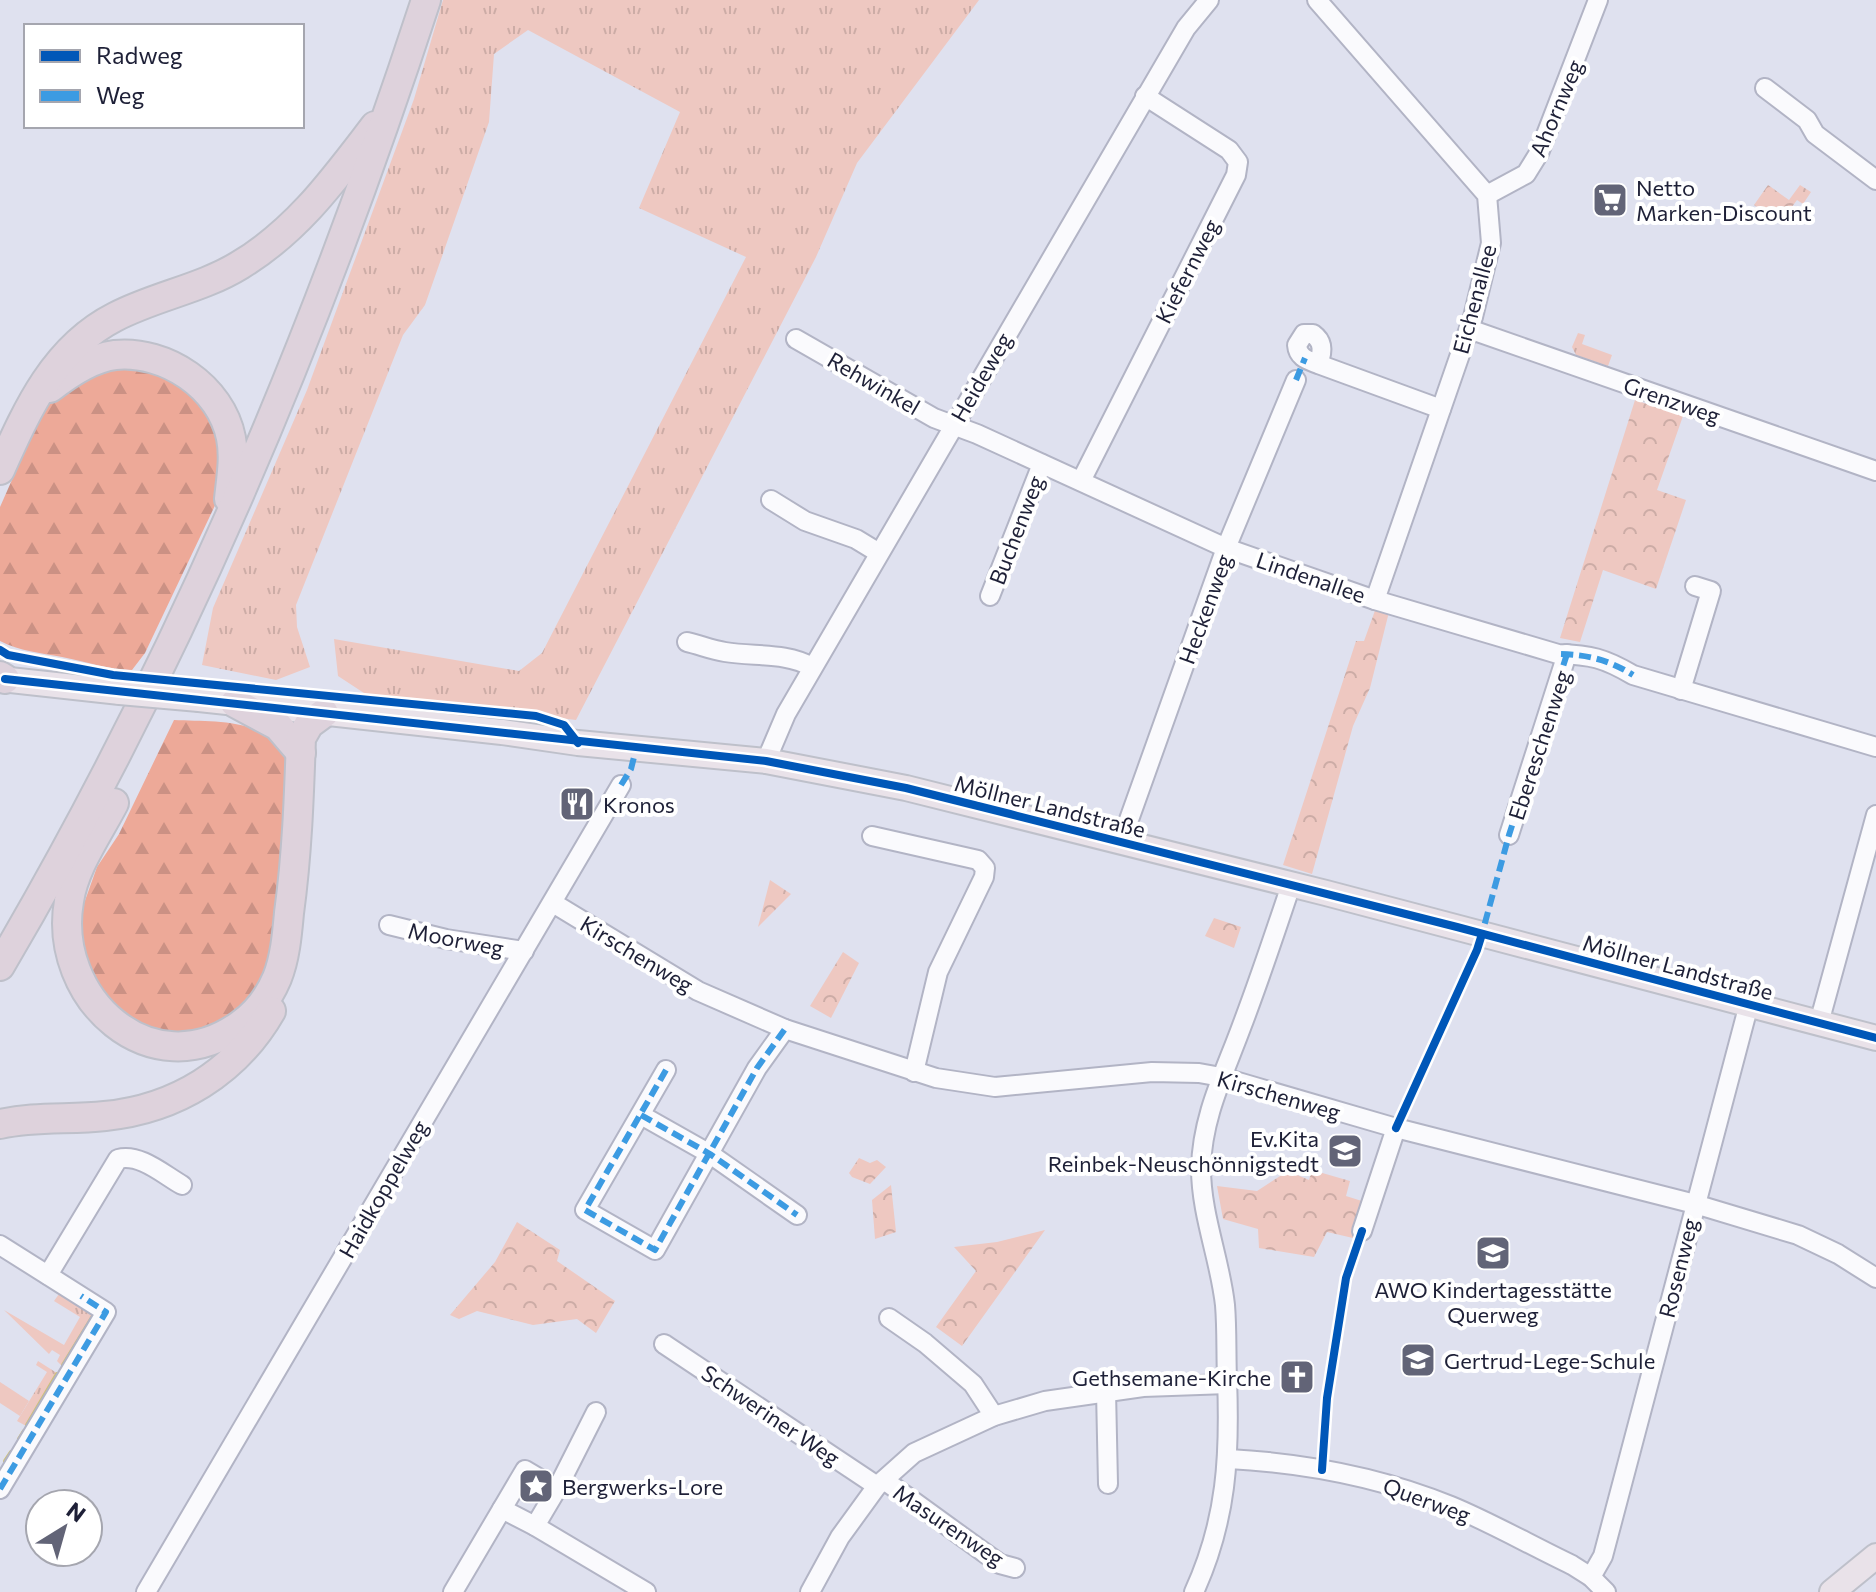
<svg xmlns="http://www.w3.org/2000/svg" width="1876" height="1592" viewBox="0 0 1876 1592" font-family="Commissioner,sans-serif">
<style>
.grass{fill:url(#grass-tufts)}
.forest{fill:url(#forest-firs)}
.park{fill:url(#park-crowns)}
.garden{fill:#eec8c1}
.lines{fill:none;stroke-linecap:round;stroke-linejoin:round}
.stream{stroke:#cec178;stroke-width:4}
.minor-casing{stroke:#b2b4c5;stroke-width:22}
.major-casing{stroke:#bec0ca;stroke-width:28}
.highway-casing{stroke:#bec0ca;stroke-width:32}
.minor{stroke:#fafafd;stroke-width:18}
.major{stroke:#e9e2e9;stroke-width:24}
.highway{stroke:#ded2dc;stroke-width:28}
.major-bridge-casing{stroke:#bec0ca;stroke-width:28;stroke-linecap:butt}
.major-bridge{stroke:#e9e2e9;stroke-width:24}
.quiet{stroke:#3c9be2;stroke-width:6;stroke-dasharray:12 6;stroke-linecap:butt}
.cycleway-casing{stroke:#fff;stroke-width:13}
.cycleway{stroke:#0057b8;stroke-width:8}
.labels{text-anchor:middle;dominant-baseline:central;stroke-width:8;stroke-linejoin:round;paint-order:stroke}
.street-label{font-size:22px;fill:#1e2037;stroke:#fff}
.poi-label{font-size:22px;fill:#1e2037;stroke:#fff;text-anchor:start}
</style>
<defs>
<pattern id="grass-tufts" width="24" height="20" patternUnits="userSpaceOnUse" patternTransform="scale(2)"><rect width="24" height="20" fill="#eec8c1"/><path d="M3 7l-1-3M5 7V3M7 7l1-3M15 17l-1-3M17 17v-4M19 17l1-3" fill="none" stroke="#ccaca6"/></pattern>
<pattern id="forest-firs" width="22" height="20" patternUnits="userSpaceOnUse" patternTransform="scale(2)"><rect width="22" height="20" fill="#eda998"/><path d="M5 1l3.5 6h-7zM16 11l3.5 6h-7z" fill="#cb9184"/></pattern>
<pattern id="park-crowns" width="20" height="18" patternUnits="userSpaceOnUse" patternTransform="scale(2)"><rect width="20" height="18" fill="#eec8c1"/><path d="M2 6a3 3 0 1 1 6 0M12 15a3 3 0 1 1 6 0" fill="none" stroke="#ccaca6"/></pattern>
</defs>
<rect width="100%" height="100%" fill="#dfe1ef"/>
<g class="grass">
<path d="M443 0H979L857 163 816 257 576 720 367 695 338 676 334 639 519 671 542 653 746 257 639 208 680 112 528 30 494 54 489 122 425 305 403 335 296 605 297 627 310 667 276 680 202 665 213 608 307 390 414 99Z"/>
<path d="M1578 333 1585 335 1582 344 1612 355 1608 366 1576 355 1572 347Z"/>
<path d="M59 1294 76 1305 80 1302 94 1312V1316L64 1368 57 1361 60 1355 52 1350 49 1354 4 1310 64 1345 80 1317 54 1301Z"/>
<path d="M38 1361 60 1375 28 1427 17 1421 47 1372 36 1365Z"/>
</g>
<g class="forest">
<path d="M141 362 191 387 223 438 219 497 145 653 132 670C105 669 88 662 62 657 40 653 20 651 0 641V507L42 412 57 390 72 377Z"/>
<path d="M174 720C214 722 270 717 287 761L278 909 267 965 256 994 212 1031 155 1033 129 1023 92 989 77 923 97 867 119 834Z"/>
</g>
<g class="park">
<path d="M1768 185 1789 200 1800 185 1811 192 1803 204 1797 200 1780 223 1754 205Z"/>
<path d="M1635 400 1683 416 1657 490 1686 500 1656 589 1603 570 1580 642 1560 638Z"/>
<path d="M1377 605 1390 608 1370 688 1353 726 1312 874 1283 865 1356 641H1364Z"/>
<path d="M770 880 791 894 758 927Z"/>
<path d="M1214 918 1241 927 1234 948 1205 936Z"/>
<path d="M843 952 859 963 831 1018 810 1006Z"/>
<path d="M859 1158 870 1163 877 1160 886 1167 870 1184 852 1177 849 1173Z"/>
<path d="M1312 1170 1350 1181 1346 1196 1365 1202 1353 1238 1327 1232 1314 1257 1259 1248 1258 1229 1223 1219 1217 1186 1257 1191 1288 1171 1309 1180Z"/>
<path d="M891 1185 896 1232 875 1239 872 1200Z"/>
<path d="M517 1222 560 1250 557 1261 615 1301 596 1333 577 1319 533 1325 477 1311 459 1319 450 1315 495 1262Z"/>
<path d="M1045 1230 962 1346 936 1327 976 1271 954 1247 997 1242Z"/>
</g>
<path class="garden" d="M0 1382 29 1401 20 1416 0 1403Z"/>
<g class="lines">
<g class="stream">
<path d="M63 1365 93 1316"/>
<path d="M27 1425 57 1374"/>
<path d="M19 1439 24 1431"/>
<path d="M5 1461 11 1452"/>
</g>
<defs>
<g id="minor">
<path d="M1317 0 1487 195 1491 243 1473 317 1375 600"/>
<path d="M1765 88 1807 120 1815 134 1876 180"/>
<path d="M1487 195 1526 174 1539 153 1598 0"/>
<path d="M1469 329 1876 471"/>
<path d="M796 339 934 418 977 434 1226 548 1375 600 1558 654C1591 655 1604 658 1633 675L1876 747"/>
<path d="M1318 364C1323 352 1324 342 1313 334H1304L1297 345C1298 358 1308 360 1318 364L1441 409"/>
<path d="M1081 481 1236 175 1238 162 1229 150 1145 96"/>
<path d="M771 500 805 521 856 539 879 553"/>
<path d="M990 596 1042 464"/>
<path d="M687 642C700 645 712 650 725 652 754 657 786 652 812 667"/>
<path d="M1681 690 1711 591 1695 586"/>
<path d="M766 761 786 714 1186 28 1209 0"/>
<path d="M1509 835 1567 654"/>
<path d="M872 836 978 860 985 868 984 877 938 972 914 1072"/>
<path d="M1121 842 1226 548 1296 380"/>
<path d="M553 903 698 991 785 1029 936 1078 995 1087 1152 1072 1199 1073 1221 1077 1396 1128 1695 1204 1798 1235 1838 1254 1876 1278"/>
<path d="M389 925 446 939 524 951"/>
<path d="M1819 1023 1876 815"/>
<path d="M666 1070 585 1210 655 1250 757 1068 785 1029"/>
<path d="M641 1115 710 1154 797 1215"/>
<path d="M1362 1231 1396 1128"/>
<path d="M0 1245 106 1312 0 1489"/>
<path d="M48 1275 118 1159C140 1153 164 1175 182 1185"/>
<path d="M889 1318 925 1343 973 1384 994 1416"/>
<path d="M664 1344 877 1486"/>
<path d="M1106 1391 1108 1484"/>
<path d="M1229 1459C1304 1463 1380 1477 1451 1506 1492 1523 1532 1546 1572 1565L1591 1577 1606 1592"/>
<path d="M884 1480 1000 1564 1015 1568"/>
<path d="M557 1489 596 1412"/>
<path d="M502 1509 535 1526"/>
<path d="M1591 1577 1603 1556 1749 1004"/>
<path d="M146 1592 621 785"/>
<path d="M453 1592 525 1470 557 1489 535 1526 646 1592"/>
<path d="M810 1592 840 1537 877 1486 914 1453 994 1416 1045 1401 1143 1387 1228 1384"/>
<path d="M1194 1592C1227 1520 1230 1456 1227 1378 1226 1354 1227 1329 1225 1305 1220 1259 1201 1215 1201 1168 1202 1117 1224 1074 1241 1028 1259 981 1275 933 1291 885"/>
</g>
<g id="major">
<path d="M0 679 120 692"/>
<path d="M199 699 502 732 578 743 766 761 906 788 1326 893 1876 1038"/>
<path d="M1832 1592 1876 1556"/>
</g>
<g id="highway">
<path d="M50 388C69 373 91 358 115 355 166 350 221 387 231 438 235 458 231 479 229 499"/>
<path d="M0 470C27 410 54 348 115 317 155 296 201 289 240 265 298 230 335 178 375 126"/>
<path d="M0 676 5 679"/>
<path d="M235 703 278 726 301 753"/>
<path d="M114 803C98 834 74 867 69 901 52 998 151 1089 240 1025 256 1014 269 997 277 978 285 958 287 935 289 913 297 855 299 797 301 738L309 724 324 713"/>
<path d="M0 966C180 660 316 337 426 0"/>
<path d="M0 1124C35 1116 70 1120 105 1116 176 1109 236 1072 271 1011"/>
</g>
</defs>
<use href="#minor" class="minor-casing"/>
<use href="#major" class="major-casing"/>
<use href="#highway" class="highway-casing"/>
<use href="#minor" class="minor"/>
<use href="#major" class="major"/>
<use href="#highway" class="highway"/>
<defs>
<path id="major-bridge" d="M120 692 199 699"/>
</defs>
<use href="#major-bridge" class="major-bridge-casing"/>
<use href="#major-bridge" class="major-bridge"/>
<g class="quiet">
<path d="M1296 380 1305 358"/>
<path d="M1561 654C1589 655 1609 660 1633 675"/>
<path d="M621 785 631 769 636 749"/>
<path d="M1480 941 1509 835 1567 654"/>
<path d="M666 1070 585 1210 655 1250 757 1068 785 1029"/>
<path d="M641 1115 710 1154 797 1215"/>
<path d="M0 1489 106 1312 81 1296"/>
</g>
<defs>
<g id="cycleway">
<path d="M0 650 8 655 113 675 536 716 564 725 578 743"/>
<path d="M5 679 766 761 906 788 1010 814 1457 927 1876 1038"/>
<path d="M1396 1128 1477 950 1482 934"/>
<path d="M1322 1470 1327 1398 1346 1278 1362 1231"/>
</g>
</defs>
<use href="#cycleway" class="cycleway-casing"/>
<use href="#cycleway" class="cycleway"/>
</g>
<defs>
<symbol id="supermarket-square" viewBox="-11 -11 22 22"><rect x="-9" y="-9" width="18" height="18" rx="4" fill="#626477" stroke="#fff"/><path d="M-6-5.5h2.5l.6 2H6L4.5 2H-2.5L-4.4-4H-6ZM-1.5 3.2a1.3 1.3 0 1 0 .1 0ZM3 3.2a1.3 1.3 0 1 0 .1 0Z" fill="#fff"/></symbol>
<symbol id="restaurant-square" viewBox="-11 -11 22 22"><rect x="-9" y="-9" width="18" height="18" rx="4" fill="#626477" stroke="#fff"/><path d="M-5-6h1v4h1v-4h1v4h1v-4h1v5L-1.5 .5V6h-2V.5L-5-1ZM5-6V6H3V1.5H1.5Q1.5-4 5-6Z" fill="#fff"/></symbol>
<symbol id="school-square" viewBox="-11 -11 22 22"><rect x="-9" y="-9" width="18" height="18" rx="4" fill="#626477" stroke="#fff"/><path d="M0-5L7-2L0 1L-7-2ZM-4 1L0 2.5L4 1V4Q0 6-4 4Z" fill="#fff"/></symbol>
<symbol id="church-square" viewBox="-11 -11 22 22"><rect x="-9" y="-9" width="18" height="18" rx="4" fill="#626477" stroke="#fff"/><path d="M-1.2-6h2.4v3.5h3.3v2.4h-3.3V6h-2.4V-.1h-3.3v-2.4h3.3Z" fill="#fff"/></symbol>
<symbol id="sight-square" viewBox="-11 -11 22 22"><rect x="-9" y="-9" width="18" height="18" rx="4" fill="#626477" stroke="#fff"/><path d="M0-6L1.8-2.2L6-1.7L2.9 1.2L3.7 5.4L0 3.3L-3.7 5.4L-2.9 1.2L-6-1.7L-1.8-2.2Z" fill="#fff"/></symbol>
</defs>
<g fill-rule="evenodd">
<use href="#supermarket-square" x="1590" y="180" width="40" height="40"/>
<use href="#restaurant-square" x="557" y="784" width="40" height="40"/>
<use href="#school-square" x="1325" y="1131" width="40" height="40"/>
<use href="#school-square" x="1473" y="1233" width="40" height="40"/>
<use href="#school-square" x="1398" y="1340" width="40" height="40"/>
<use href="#church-square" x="1277" y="1357" width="40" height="40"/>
<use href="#sight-square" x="516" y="1466" width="40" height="40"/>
</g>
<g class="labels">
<g class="street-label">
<text transform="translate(1556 108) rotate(-67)">Ahornweg</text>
<text transform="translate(1187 271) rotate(-63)">Kiefernweg</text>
<text transform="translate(1474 299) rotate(-75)">Eichenallee</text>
<text transform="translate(981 377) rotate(-60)">Heideweg</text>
<text transform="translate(874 383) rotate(30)">Rehwinkel</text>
<text transform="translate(1672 400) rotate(19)">Grenzweg</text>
<text transform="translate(1016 530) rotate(-69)">Buchenweg</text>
<text transform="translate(1311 577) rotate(19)">Lindenallee</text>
<text transform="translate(1205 609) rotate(-70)">Heckenweg</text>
<text transform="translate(1539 745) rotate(-72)">Ebereschenweg</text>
<text transform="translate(1050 806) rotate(14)">Möllner Landstraße</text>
<text transform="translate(456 939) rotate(11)">Moorweg</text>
<text transform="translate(637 954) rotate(31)">Kirschenweg</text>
<text transform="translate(1678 967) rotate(15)">Möllner Landstraße</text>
<text transform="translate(1279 1095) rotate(16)">Kirschenweg</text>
<text transform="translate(383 1189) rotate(-60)">Haidkoppelweg</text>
<text transform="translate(1678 1268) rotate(-76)">Rosenweg</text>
<text transform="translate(771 1415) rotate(34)">Schweriner Weg</text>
<text transform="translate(1427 1500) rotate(20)">Querweg</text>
<text transform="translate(949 1525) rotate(34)">Masurenweg</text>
</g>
<g class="poi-label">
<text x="1636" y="187">Netto<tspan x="1636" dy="25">Marken-Discount</tspan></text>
<text x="603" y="804">Kronos</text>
<text x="1319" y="1138" text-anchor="end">Ev.Kita<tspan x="1319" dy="25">Reinbek-Neuschönnigstedt</tspan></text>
<text x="1493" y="1289" text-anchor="middle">AWO Kindertagesstätte<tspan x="1493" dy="25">Querweg</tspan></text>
<text x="1444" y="1360">Gertrud-Lege-Schule</text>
<text x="1271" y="1377" text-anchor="end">Gethsemane-Kirche</text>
<text x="562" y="1486">Bergwerks-Lore</text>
</g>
</g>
<rect x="24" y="24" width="280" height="104" fill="#ffffff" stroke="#a5a6af" stroke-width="2"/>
<rect x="40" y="50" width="40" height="12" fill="#0057b8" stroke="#a5a6af" stroke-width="2"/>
<text x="96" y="64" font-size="24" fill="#1e2037">Radweg</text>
<rect x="40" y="90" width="40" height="12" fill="#3c9be2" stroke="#a5a6af" stroke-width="2"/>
<text x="96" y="104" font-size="24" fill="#1e2037">Weg</text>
<g transform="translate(64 1528) rotate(37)"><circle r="38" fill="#ffffff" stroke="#a5a6af" stroke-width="2"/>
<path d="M0-6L14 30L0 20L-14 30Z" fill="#626477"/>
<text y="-12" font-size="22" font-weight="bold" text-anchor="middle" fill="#1e2037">N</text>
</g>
</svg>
